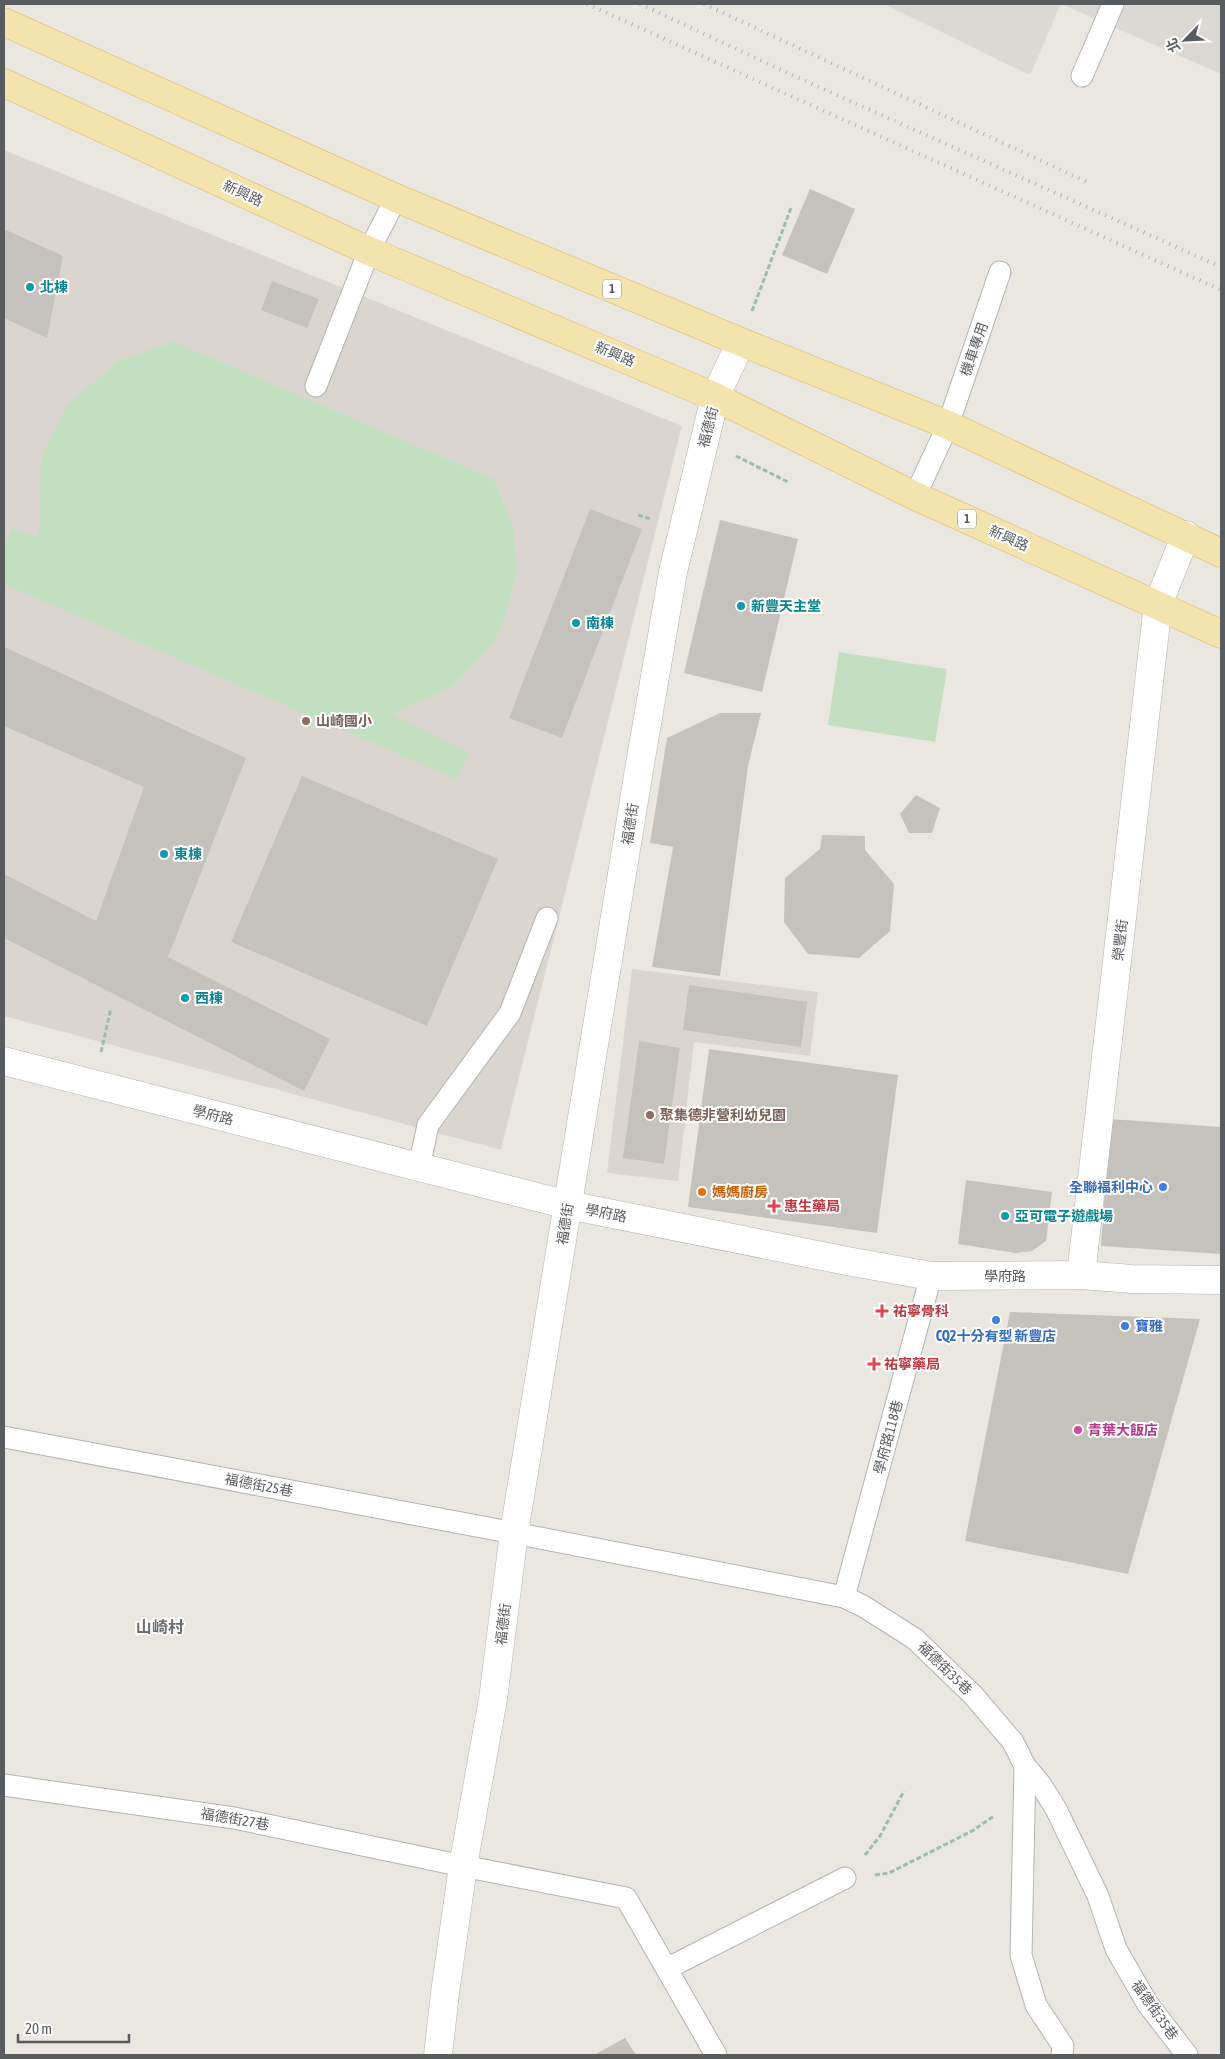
<svg xmlns="http://www.w3.org/2000/svg" width="1225" height="2059" viewBox="0 0 1225 2059" font-family="'Asap Condensed','Noto Sans TC',sans-serif">
<style>
.industrial{fill:#dcd9d5}
.education{fill:#dad6cf}
.green{fill:#c2dfc0}
.building{fill:#c5c2bd}
.lines{fill:none;stroke-linecap:round;stroke-linejoin:round}
.lane-casing{stroke:#b1b3b6;stroke-width:23}
.street-casing{stroke:#b1b3b6;stroke-width:29}
.primary-casing{stroke:#ddb466;stroke-width:29}
.path{stroke:#9abfa2;stroke-width:3;stroke-dasharray:5 2.5;stroke-linecap:butt}
.lane{stroke:#fff;stroke-width:21}
.street{stroke:#fff;stroke-width:28}
.primary{stroke:#f3e3ac;stroke-width:28}
.rail{stroke:#afb0b0;stroke-width:4;stroke-dasharray:1 6;stroke-linecap:butt}
.culture-dot{fill:#0f9aa8;stroke:#fff;stroke-width:2}
.education-dot{fill:#8d6e63;stroke:#fff;stroke-width:2}
.shop-dot{fill:#3f7fe0;stroke:#fff;stroke-width:2}
.food-dot{fill:#e8710a;stroke:#fff;stroke-width:2}
.health-dot{fill:#e0444e;stroke:#fff;stroke-width:2}
.hotel-dot{fill:#d1479c;stroke:#fff;stroke-width:2}
.labels{text-anchor:middle;dominant-baseline:central;stroke-width:4;stroke-linejoin:round;paint-order:stroke}
.shield{fill:#fff;stroke:#8b8d8f;stroke-width:1}
.shield-label{font-size:12px;font-weight:bold;fill:#595c5f}
.street-label{font-size:14px;fill:#595c5f;stroke:#fff}
.culture-label{font-size:14px;font-weight:bold;fill:#0d838f;stroke:#fff;text-anchor:start}
.education-label{font-size:14px;font-weight:bold;fill:#785e54;stroke:#fff;text-anchor:start}
.shop-label{font-size:14px;font-weight:bold;fill:#366cbe;stroke:#fff;text-anchor:end}
.food-label{font-size:14px;font-weight:bold;fill:#c56008;stroke:#fff;text-anchor:start}
.health-label{font-size:14px;font-weight:bold;fill:#be3a42;stroke:#fff;text-anchor:start}
.hotel-label{font-size:14px;font-weight:bold;fill:#b23c85;stroke:#fff;text-anchor:start}
.quarter-label{font-size:16px;font-weight:bold;fill:#6a6e71;stroke:#fff}
</style>
<rect width="100%" height="100%" fill="#eae7e1"/>
<g class="industrial">
<path d="M884 4H1061L1030 75Z"/>
<path d="M1061 4H1221V74Z"/>
</g>
<g class="education">
<path d="M4 150 682 426 501 1150 4 1016Z"/>
<path d="M632 969 818 992 810 1056 694 1042 678 1181 607 1173Z"/>
</g>
<g class="green">
<path d="M174 342 493 479 513 527 517 571 507 610 494 643 453 686 392 714 469 753 456 779 4 584V548L11 528 39 538 41 457 66 406 118 361Z"/>
<path d="M839 652 947 669 935 742 828 725Z"/>
</g>
<g class="building">
<path d="M810 189 855 209 827 274 782 255Z"/>
<path d="M4 229 63 256 47 338 4 318Z"/>
<path d="M272 281 319 299 307 328 261 310Z"/>
<path d="M590 509 642 529 562 738 509 718Z"/>
<path d="M720 520 798 539 762 692 684 673Z"/>
<path d="M4 647 246 758 168 957 330 1039 304 1091 4 938V874L96 921 144 787 4 726Z"/>
<path d="M720 713H761L748 766 720 976 652 967 673 847 650 843 667 738Z"/>
<path d="M302 776 498 859 427 1026 231 942Z"/>
<path d="M916 795 940 808 932 833H909L900 814Z"/>
<path d="M822 835 865 836V850L894 884 890 931 859 958 808 954 784 922 785 878 820 849Z"/>
<path d="M689 985 807 1002 801 1047 683 1030Z"/>
<path d="M639 1041 680 1048 664 1164 623 1158Z"/>
<path d="M709 1049 898 1075 877 1233 688 1207Z"/>
<path d="M1110 1119 1221 1127V1254L1101 1246Z"/>
<path d="M966 1180 1052 1192 1046 1241 1032 1251 1016 1253 958 1244Z"/>
<path d="M1010 1312 1200 1319 1128 1574 965 1541Z"/>
<path d="M625 2038 636 2055H594Z"/>
</g>
<g class="lines">
<defs>
<g id="lane">
<path d="M1082 76 1113 4"/>
<path d="M316 386 369 251 396 198"/>
<path d="M915 496 948 425 1000 272"/>
<path d="M419 1167 428 1125 510 1013 547 918"/>
<path d="M4 1437 514 1533 844 1597 863 1606 915 1639 973 1695 1013 1742 1025 1766 1041 1785 1056 1809 1098 1896 1116 1949 1147 2003 1187 2055"/>
<path d="M844 1597 931 1276"/>
<path d="M1025 1766 1021 1955 1036 2005 1063 2046 1062 2055"/>
<path d="M4 1785 234 1818 463 1866 626 1898 716 2055"/>
<path d="M668 1968 845 1878"/>
</g>
<g id="street">
<path d="M4 1061 568 1205 847 1261 931 1276 1081 1275 1132 1279 1221 1280"/>
<path d="M1081 1275 1158 604 1186 535"/>
<path d="M438 2055 445 1993 463 1866 493 1699 514 1533 640 764 673 572 715 397 741 342"/>
</g>
<g id="primary">
<path d="M4 22 396 198 741 342 948 425 1221 553"/>
<path d="M4 83 369 251 715 397 915 496 1221 634"/>
</g>
</defs>
<use href="#lane" class="lane-casing"/>
<use href="#street" class="street-casing"/>
<use href="#primary" class="primary-casing"/>
<g class="path">
<path d="M752 311 791 208"/>
<path d="M736 456 788 482"/>
<path d="M638 515 651 519"/>
<path d="M101 1052 111 1008"/>
<path d="M865 1855 880 1836 904 1791"/>
<path d="M875 1875 889 1873 972 1831 994 1816"/>
</g>
<use href="#lane" class="lane"/>
<use href="#street" class="street"/>
<use href="#primary" class="primary"/>
<g class="rail">
<path d="M587 4 1221 290"/>
<path d="M640 4 792 75 1221 267"/>
<path d="M704 4 1089 183"/>
</g>
</g>
<g class="culture-dot">
<circle cx="30" cy="287" r="5"/>
<circle cx="741" cy="606" r="5"/>
<circle cx="576" cy="623" r="5"/>
<circle cx="164" cy="854" r="5"/>
<circle cx="185" cy="998" r="5"/>
<circle cx="1005" cy="1216" r="5"/>
</g>
<g class="education-dot">
<circle cx="306" cy="721" r="5"/>
<circle cx="650" cy="1115" r="5"/>
</g>
<g class="shop-dot">
<circle cx="1163" cy="1187" r="5"/>
<circle cx="996" cy="1320" r="5"/>
<circle cx="1125" cy="1326" r="5"/>
</g>
<circle class="food-dot" cx="702" cy="1192" r="5"/>
<g class="health-dot">
<path d="M771.5 1198.5h5v5h5v5h-5v5h-5v-5h-5v-5h5z"/>
<path d="M879.5 1303.5h5v5h5v5h-5v5h-5v-5h-5v-5h5z"/>
<path d="M871.5 1356.5h5v5h5v5h-5v5h-5v-5h-5v-5h5z"/>
</g>
<circle class="hotel-dot" cx="1078" cy="1430" r="5"/>
<g class="labels">
<g class="shield">
<rect x="603" y="279.5" width="18" height="19" rx="4"/>
<rect x="958" y="509.5" width="18" height="19" rx="4"/>
</g>
<g class="shield-label">
<text x="612" y="289">1</text>
<text x="967" y="519">1</text>
</g>
<g class="street-label">
<text transform="translate(243 193) rotate(25)">新興路</text>
<text transform="translate(974 349) rotate(-71)">機車專用</text>
<text transform="translate(615 354) rotate(23)">新興路</text>
<text transform="translate(708 427) rotate(-76)">福德街</text>
<text transform="translate(1009 538) rotate(24)">新興路</text>
<text transform="translate(630 824) rotate(-81)">福德街</text>
<text transform="translate(1120 940) rotate(-83)">榮豐街</text>
<text transform="translate(213 1115) rotate(14)">學府路</text>
<text transform="translate(606 1213) rotate(11)">學府路</text>
<text transform="translate(565 1224) rotate(-81)">福德街</text>
<text x="1005" y="1276">學府路</text>
<text transform="translate(888 1437) rotate(-75)">學府路118巷</text>
<text transform="translate(259 1485) rotate(11)">福德街25巷</text>
<text transform="translate(503 1624) rotate(-83)">福德街</text>
<text transform="translate(945 1668) rotate(44)">福德街35巷</text>
<text transform="translate(235 1819) rotate(10)">福德街27巷</text>
<text transform="translate(1155 2010) rotate(55)">福德街35巷</text>
</g>
<g class="culture-label">
<text x="40" y="287">北棟</text>
<text x="751" y="606">新豐天主堂</text>
<text x="586" y="623">南棟</text>
<text x="174" y="854">東棟</text>
<text x="195" y="998">西棟</text>
<text x="1015" y="1216">亞可電子遊戲場</text>
</g>
<g class="education-label">
<text x="316" y="721">山崎國小</text>
<text x="660" y="1115">聚集德非營利幼兒園</text>
</g>
<g class="shop-label">
<text x="1153" y="1187">全聯福利中心</text>
<text x="1135" y="1326" text-anchor="start">寶雅</text>
<text x="996" y="1336" text-anchor="middle">CQ2十分有型 新豐店</text>
</g>
<g class="food-label">
<text x="712" y="1192">媽媽廚房</text>
</g>
<g class="health-label">
<text x="784" y="1206">惠生藥局</text>
<text x="893" y="1311">祐寧骨科</text>
<text x="884" y="1364">祐寧藥局</text>
</g>
<g class="hotel-label">
<text x="1088" y="1430">青葉大飯店</text>
</g>
<g class="quarter-label">
<text x="160" y="1627">山崎村</text>
</g>
</g>
<rect width="1225" height="2059" fill="none" stroke="#595c5f" stroke-width="10"/>
<g transform="translate(1185 40) rotate(246)" stroke="#ffffff" stroke-width="4" paint-order="stroke">
<path d="M0-4L9 19L0 12L-9 19Z" fill="#595c5f"/>
<text y="-8" font-size="14" font-weight="bold" text-anchor="middle" fill="#595c5f">北</text>
</g>
<path d="M18 2034v8h111v-8" fill="none" stroke="#595c5f" stroke-width="2.5"/>
<text x="25" y="2034" font-size="15" fill="#595c5f" stroke="#ffffff" stroke-width="4" paint-order="stroke">20 m</text>
</svg>
